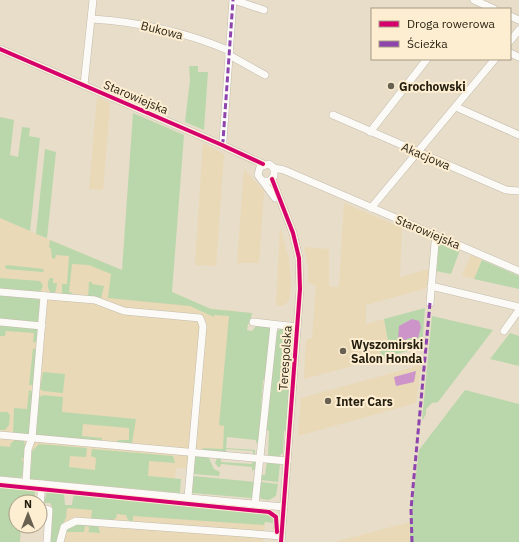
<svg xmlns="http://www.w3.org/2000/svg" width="519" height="542" viewBox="0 0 519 542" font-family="'IBM Plex Sans',sans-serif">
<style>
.built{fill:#e9d9b7}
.green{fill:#bad7ab}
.water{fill:#cc94c8}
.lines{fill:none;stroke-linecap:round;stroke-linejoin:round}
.minor-casing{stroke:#c3bbab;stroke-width:8}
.minor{stroke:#fbfaf7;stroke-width:7}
.quiet{stroke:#8e44ad;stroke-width:3;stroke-dasharray:6 3;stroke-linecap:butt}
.cycleway-casing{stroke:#feeed1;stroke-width:6}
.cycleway{stroke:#d6006c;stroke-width:4}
.poi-dot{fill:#686050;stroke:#feeed1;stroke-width:1.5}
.labels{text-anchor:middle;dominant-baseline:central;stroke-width:4;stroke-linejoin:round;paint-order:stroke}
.street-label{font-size:12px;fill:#231d0f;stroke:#feeed1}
.poi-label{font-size:12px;font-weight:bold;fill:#231d0f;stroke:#feeed1;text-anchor:start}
</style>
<rect width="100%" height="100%" fill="#e7ddc9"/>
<g class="built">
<path d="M97 97 110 103 103 190 89 189Z"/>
<path d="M203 143 224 154 216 266 195 265Z"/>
<path d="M244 169 264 191 259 263H237Z"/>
<path d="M344 203 402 228 400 277 429 269 427 288 366 305V324L384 319 388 341 378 344 382 358 304 379 306 340 312 338 316 286 308 282V267L304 247 329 249V286L339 287Z"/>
<path d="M0 218 211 309 237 311 223 450 203 448 201 469 176 468 175 480 0 465Z"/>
<path d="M280 226 289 259 291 285 289 301 283 306 276 305Z"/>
<path d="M471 255 482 260 474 279 462 276Z"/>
<path d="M421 365 416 403 298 436 301 398Z"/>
<path d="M65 505 265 522 263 542H50Z"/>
<path d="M410 522V542H334Z"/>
</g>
<g class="green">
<path d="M189 66H198V72H208L204 130 185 122 190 80Z"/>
<path d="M133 113 184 135 172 292 211 309 252 313 250 324H248L247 330 252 331 257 325 272 327 265 379 263 381 261 407 263 410 258 442 256 443V440L227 437 226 448 255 450V454L253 455V451L226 449V452H203V448L223 449 224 426 219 425 229 316 214 315V317L190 306 108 298 111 274 89 265 72 264 69 292 73 293 72 294H62V284H67L69 256 56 255 55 259 52 258 51 249 49 247 50 240 122 270Z"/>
<path d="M0 117 14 120 10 155 18 157 22 127 30 128 29 136 40 138 30 231 0 218Z"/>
<path d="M45 149 56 152 47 238 36 234Z"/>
<path d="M438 242 460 250 451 274 436 271Z"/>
<path d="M482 260 519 276V289L474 279Z"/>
<path d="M7 265 43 269 44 271 43 272 6 269 5 266Z"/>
<path d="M0 278 40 281 43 286 40 292 0 289Z"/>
<path d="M50 278H53V283H57L56 290 54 294 50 292C47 288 47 281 50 278Z"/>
<path d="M89 282H92V284L104 286 101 298 88 297Z"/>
<path d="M0 294 38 298 41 303 40 323 0 319Z"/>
<path d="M425 308 422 347 382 358 378 344 388 341 384 319Z"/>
<path d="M432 316 493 330 438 402 432 403 426 409V414L422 421Z"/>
<path d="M0 324 37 328V341L33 343 34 333 6 331 5 336H0Z"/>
<path d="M281 328 291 329 293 337 286 430 284 431 283 453 278 457 268 455 269 431 266 430 276 332Z"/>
<path d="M510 333 519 336V366L490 359Z"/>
<path d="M33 348 36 350 37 358 35 361 33 385H29Z"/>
<path d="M43 372 65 374 63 393 43 391 40 389Z"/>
<path d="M29 390 33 392 30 434 28 435 13 433 14 408 27 409Z"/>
<path d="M465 390 519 404V542H410V522L419 450Z"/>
<path d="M43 395 63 397 62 412 136 419 132 443 131 444 117 443 118 440H129V428L83 424 82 436 102 438V442L36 435 38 398Z"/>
<path d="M0 412H7L10 415 9 425 5 430H0Z"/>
<path d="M15 440 24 441 25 444 24 458H22V461H24L22 476 21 478 0 476V446L10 447 11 443Z"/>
<path d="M39 444 87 448 86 457 70 456 69 467 95 470 96 458 91 456 92 449 173 456 175 463 149 461 148 476 181 479 180 493 30 479 28 467H31L32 451Z"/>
<path d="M196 455 208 456 214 469 220 472 219 476 194 474C191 467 191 461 196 455Z"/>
<path d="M217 458H221V462L252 464V459L257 462 256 468 252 471V467L221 464 220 467H218L215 463Z"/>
<path d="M267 461 280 464 278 482 261 480V475H265Z"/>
<path d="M193 476 256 482 252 498 192 493 191 484 193 482Z"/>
<path d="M261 482 278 484 276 496 269 500 261 499 259 494Z"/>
<path d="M0 486 34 490 35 491V500L16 502V526H21L20 542H0Z"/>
<path d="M47 491 64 493 65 505H72L73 497 76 494 269 514 274 518 276 530 273 529V523L265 522 264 525 133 516V522L128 520 126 515 117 514 116 518 113 520 91 519 92 510 67 508 66 518 60 530 58 542H50L52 506 50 503H44Z"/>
<path d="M77 524 98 526 100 533 87 532 89 531V527L85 526 84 532H64L68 528Z"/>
</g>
<g class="water">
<path d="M412 319 419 321 421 327 418 338H409L400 343 398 340 399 326Z"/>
<path d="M416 371 414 382 396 386 394 377Z"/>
</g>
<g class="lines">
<defs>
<g id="minor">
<path d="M234 0 264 10"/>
<path d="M474 0 494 9"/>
<path d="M510 16 519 20"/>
<path d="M92 19C139 22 186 32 230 51"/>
<path d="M510 41 519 30"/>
<path d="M0 49 222 145 263 164"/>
<path d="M510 53 519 57"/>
<path d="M229 55 265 75"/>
<path d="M84 85 93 0"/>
<path d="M456 107 519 135"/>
<path d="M333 115 506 190 519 191"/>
<path d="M370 132 427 59"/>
<path d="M222 145 223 141 233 0"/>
<path d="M274 168 284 170 519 271"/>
<path d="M272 179 293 233 299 258 300 289 281 542"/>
<path d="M263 181H270L274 176V168L269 164 260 167 258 175 275 198"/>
<path d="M371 208 495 59"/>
<path d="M431 286 519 307"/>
<path d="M0 292 95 300 124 311 200 318 203 326 188 497"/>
<path d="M430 303 435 243 437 236"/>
<path d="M0 322 42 326"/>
<path d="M253 322 297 327"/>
<path d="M504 331 519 310"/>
<path d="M0 435 287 461"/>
<path d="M0 480 284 507"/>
<path d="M26 483 28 449 32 438 44 296"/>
<path d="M255 504 274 325"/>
<path d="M40 505 42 484"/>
<path d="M40 508 49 510 47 542"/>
<path d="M60 542 64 527 76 521 282 536"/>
</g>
</defs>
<use href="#minor" class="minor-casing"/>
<use href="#minor" class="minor"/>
<g class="quiet">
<path d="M222 145 223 141 233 0"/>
<path d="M412 542 411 509 430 303"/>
</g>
<defs>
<g id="cycleway">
<path d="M0 49 222 145 263 164"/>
<path d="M272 179 293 233 299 258 300 289 281 542"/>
<path d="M0 485 269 512 276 517 277 532"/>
</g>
</defs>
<use href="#cycleway" class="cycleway-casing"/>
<use href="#cycleway" class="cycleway"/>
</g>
<g class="poi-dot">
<circle cx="391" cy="86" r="4"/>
<circle cx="343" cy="351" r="4"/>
<circle cx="328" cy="401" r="4"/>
</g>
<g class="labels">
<g class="street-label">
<text transform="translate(162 30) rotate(14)">Bukowa</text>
<text transform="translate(136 97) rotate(23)">Starowiejska</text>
<text transform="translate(426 156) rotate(23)">Akacjowa</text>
<text transform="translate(428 232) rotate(23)">Starowiejska</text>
<text transform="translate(285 358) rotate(-86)">Terespolska</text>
</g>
<g class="poi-label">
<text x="399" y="86">Grochowski</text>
<text x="351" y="344">Wyszomirski<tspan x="351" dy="14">Salon Honda</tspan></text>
<text x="336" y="401">Inter Cars</text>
</g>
</g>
<rect x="371" y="8" width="140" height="52" fill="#feeed1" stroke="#a69a83"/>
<rect x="379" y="21" width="20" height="6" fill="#d6006c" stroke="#a69a83"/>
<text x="407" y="28" font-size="12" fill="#231d0f">Droga rowerowa</text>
<rect x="379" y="41" width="20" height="6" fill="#8e44ad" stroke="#a69a83"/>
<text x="407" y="48" font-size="12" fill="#231d0f">Ścieżka</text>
<g transform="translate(28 514)"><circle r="19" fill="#feeed1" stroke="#a69a83"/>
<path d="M0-3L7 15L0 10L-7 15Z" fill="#686050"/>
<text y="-6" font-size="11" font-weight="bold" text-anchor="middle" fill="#231d0f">N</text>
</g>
</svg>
